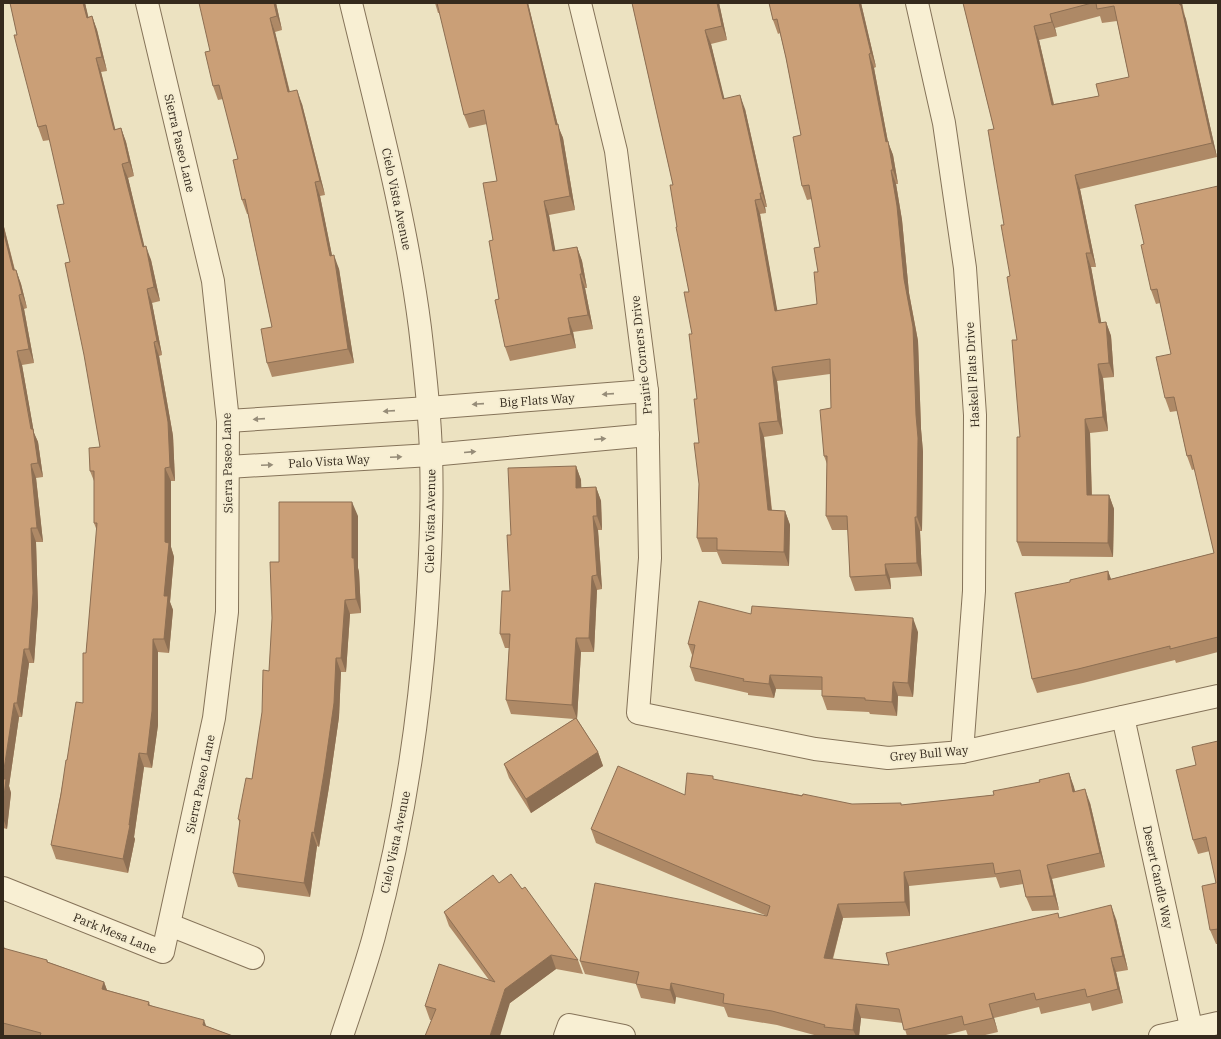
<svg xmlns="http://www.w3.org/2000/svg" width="1221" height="1039" viewBox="0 0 1221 1039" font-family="'IBM Plex Serif',serif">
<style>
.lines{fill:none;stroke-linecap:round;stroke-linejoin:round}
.minor-casing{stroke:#857359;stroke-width:24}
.minor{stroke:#f8efd3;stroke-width:22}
.wall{fill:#ae8966;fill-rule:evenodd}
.shaded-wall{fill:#8d6f53}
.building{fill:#ca9f77;stroke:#8d6f53}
.oneway{fill:#968c78}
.labels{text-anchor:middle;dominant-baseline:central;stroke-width:3.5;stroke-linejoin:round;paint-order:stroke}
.street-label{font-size:12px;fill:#352a1d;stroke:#f4ecd0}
</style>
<rect width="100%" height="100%" fill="#ece2c1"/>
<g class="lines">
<defs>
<g id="minor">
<path d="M580 3 616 151 647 391 650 558 638 713 815 749 888 758 962 752 1218 696"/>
<path d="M917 3 944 123 965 268 975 415 974 591 962 752"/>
<path d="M228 421 428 408 647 391"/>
<path d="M228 467 431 455 648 435"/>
<path d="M1123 717 1193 1036"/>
<path d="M3 888 163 952 214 718 227 612 228 421 213 281 147 3"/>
<path d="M170 925 253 958"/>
<path d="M342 1036C353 1003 365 969 374 936 402 833 418 729 426 623 430 567 433 511 431 455 430 413 425 370 420 328 406 218 377 111 351 3"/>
<path d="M565 1036 569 1025 624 1036"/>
<path d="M1160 1036 1218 1023"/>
</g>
</defs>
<use href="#minor" class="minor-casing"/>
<use href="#minor" class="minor"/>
</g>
<g class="wall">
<path d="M10 3H85L88 17 92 16 97 30 107 71 101 72 115 130 121 128 126 142 134 176 128 178 144 246 151 260 160 301 152 303 162 355 159 356 173 436 175 481H171V547L174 557 170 602 173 610 169 653 158 652V725L152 768 144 767 134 837 135 839 128 873 56 859 51 845 67 760 83 703 86 653 97 531 94 523V481L90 471 100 447 70 262 64 204 50 140 43 141 38 127Z"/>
<path d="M276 3 282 30 275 32 290 92 302 104 325 195 320 196 332 256 339 269 354 363 272 377 267 363 272 327 248 214H247L242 200 238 159 223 99 218 100 213 86 210 51Z"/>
<path d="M435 3H528L558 126 563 138 575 210 549 215 555 251 577 247 582 261 587 288H585L593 329 573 332 576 348 510 361 505 347 499 299 493 240 497 181 487 124 469 128 464 115 440 13H438Z"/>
<path d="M632 3H719L727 40 711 44 724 99 745 109 767 207H765L766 213 760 214 777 311 817 304 818 272 820 247 812 199 807 200 802 186 801 135 786 58 780 33 778 34 773 20 769 3H861L876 67 874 68 888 142 893 155 898 184H896L902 220 909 293 918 341 921 429 923 452 922 531H920L922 576 890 578 891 589 855 591 850 577 848 530H832L826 516 827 464 824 456 831 408 830 374 777 381 783 434 764 437 772 510 785 511 790 525 789 566 722 564 717 552H702L697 538 699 484V443L697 399 689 292 677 227 673 185Z"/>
<path d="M963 3H1182L1217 157 1080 189 1096 267H1091L1101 323 1106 322 1111 336 1114 377 1103 378 1108 431 1090 433 1092 495H1109L1114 509 1113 557 1022 556 1017 542 1020 437 1017 340 994 129ZM1100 16 1102 23 1117 21 1129 77 1099 96 1054 104 1039 40 1057 36 1055 28Z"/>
<path d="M1218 186V652L1176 663 1175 660 1083 683 1037 693 1032 679 1070 582 1108 571 1111 579 1214 553 1195 469 1192 470 1187 456 1177 411 1170 412 1165 398 1171 354 1160 303 1156 304 1151 290 1144 244Z"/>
<path d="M3 223 15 270H16L21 284 27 308 24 309 34 363 22 365 34 433 38 442 43 477 36 478 43 542H36L38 607 34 663H29L22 717H19L9 786 11 793 7 829 3 828Z"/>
<path d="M576 466 581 480V488L596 487 601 501 602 530H598L602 589 597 590 594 652H581L577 719 598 752 603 766 531 813 509 778 504 764 574 719 511 714 506 700 509 648H505L500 634 510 591 511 535Z"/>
<path d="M358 516V568L359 572 361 613 350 614 346 672H341L339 717 329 787 319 847 317 846 310 897 238 887 233 873 240 823 238 819 252 779 269 671 279 562Z"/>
<path d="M751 614 918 632 913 697 898 696 897 716 870 714 869 712 827 710 822 696V690L776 689 774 698 748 695V693L695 681 690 667 692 655 688 644Z"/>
<path d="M1218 741V944H1216L1210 930 1216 883 1210 851 1198 854 1193 840 1196 765Z"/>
<path d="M1069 773 1075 791 1090 803 1105 867 1052 879 1059 910 1032 911 1026 897 1023 884 1000 888 996 877 909 886 910 916 843 918 833 959 889 965 1059 918 1116 919 1128 970 1116 972 1123 1003 1092 1011 1090 1003 1041 1014 1039 1007 994 1018 998 1032 981 1036H968L966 1030 942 1036H907L903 1023 861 1018 859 1036H818L777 1025 728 1017 724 1007 676 997 675 1004 641 998 636 984 585 974 580 961 767 916 596 843 591 829 685 795 714 780 852 804 902 805 994 795Z"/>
<path d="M499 883 522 889 578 960 583 974 556 969 510 1003 431 1020H430L425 1006 489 980 449 926 444 912Z"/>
<path d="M3 944 5 949 47 960 48 962 104 982 107 990 149 1002 150 1005 233 1036H5L3 1035Z"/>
</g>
<g class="shaded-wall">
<path d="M83 3H85L92 32 87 18Z"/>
<path d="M274 3H276L282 30 277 16Z"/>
<path d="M527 3H528L558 126 563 138 575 210 570 196 556 125Z"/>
<path d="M717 3H719L727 40 722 26Z"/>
<path d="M859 3H861L876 67 871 53Z"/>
<path d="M1179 3H1182L1183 12 1186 19 1217 157 1212 143Z"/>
<path d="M1050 14 1055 28 1057 36 1052 22Z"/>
<path d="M92 16 97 30 107 71 102 57Z"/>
<path d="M270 18 275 32 293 106 288 92Z"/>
<path d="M1034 26 1039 40 1057 119 1052 105Z"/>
<path d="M705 30 711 44 728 113 723 99Z"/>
<path d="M869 54 874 68 888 142 893 155 898 184 893 170 886 142Z"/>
<path d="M96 58 101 72 119 144 114 130Z"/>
<path d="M297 90 302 104 325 195 320 181Z"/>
<path d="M740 95 745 109 767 207 762 193Z"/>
<path d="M121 128 126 142 134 176 129 162Z"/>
<path d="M122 164 128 178 148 261 143 247Z"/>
<path d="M891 170 896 184 902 220 909 293 918 341 921 429 923 452 922 531 917 517 904 279Z"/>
<path d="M1075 175 1080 189 1096 267 1091 253Z"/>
<path d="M315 182 320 196 335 270 330 256Z"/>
<path d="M760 193 765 207 766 213 761 199Z"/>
<path d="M755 200 760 214 780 325 775 311Z"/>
<path d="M544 201 549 215 558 265 553 251Z"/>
<path d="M3 223 18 284 13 270 3 230Z"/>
<path d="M146 246 151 260 160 301 154 287Z"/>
<path d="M577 247 582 261 587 288 582 274Z"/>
<path d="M1086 253 1091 267 1104 337 1099 323Z"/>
<path d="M334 255 339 269 354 363 348 349Z"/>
<path d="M16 270 21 284 27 308 22 294Z"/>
<path d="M580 274 585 288 593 329 588 315Z"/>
<path d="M147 289 152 303 162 355 157 341Z"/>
<path d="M19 295 24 309 34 363 29 349Z"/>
<path d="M568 318 573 332 576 348 571 334Z"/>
<path d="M1106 322 1111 336 1114 377 1109 363Z"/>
<path d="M154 342 159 356 173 436 175 481 170 467Z"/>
<path d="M17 351 22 365 34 433 38 442 43 477 38 463Z"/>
<path d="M1098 364 1103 378 1108 431 1103 417Z"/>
<path d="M772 367 777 381 783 434 778 421Z"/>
<path d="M1085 419 1090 433 1092 509 1087 495Z"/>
<path d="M759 423 764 437 773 524 768 510Z"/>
<path d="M31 464 36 478 43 542 37 528Z"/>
<path d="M576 466 581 480 582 502 576 488Z"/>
<path d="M165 468 171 481V547L174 557 170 602 173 610 169 653 164 639V596L165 542Z"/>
<path d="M596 487 601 501 602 530 597 516Z"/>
<path d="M1109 495 1114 509 1113 557 1108 543Z"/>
<path d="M352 502 358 516V568L359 572 361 613 356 599 352 558Z"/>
<path d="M785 511 790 525 789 566 784 552Z"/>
<path d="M593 516 598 530 602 589 597 575Z"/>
<path d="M915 517 920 531 922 576 917 563Z"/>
<path d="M31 528 36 542 38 607 34 663 29 649Z"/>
<path d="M885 564 890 578 891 589 886 575Z"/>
<path d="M1108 571 1113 585 1108 580Z"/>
<path d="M592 576 597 590 594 652 589 638Z"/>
<path d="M345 600 350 614 346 672 341 658Z"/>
<path d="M913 618 918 632 913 697 908 683Z"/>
<path d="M576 638 581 652 577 719 572 705Z"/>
<path d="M153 639 158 652V725L152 768 147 754Z"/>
<path d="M24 649 29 663 22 717 17 703Z"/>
<path d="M336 658 341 672 339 717 329 787 319 847 314 833Z"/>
<path d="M770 675 776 689 774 698 769 684Z"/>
<path d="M893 682 898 696 897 716 892 702Z"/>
<path d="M14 703 19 717 9 786 11 793 7 829 3 818V776Z"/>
<path d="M598 752 603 766 531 813 526 799Z"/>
<path d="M139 753 144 767 134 837 135 839 128 873 123 859 129 825Z"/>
<path d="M1069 773 1074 787 1078 806 1073 792Z"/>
<path d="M1085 789 1090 803 1105 867 1100 853Z"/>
<path d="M312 832 317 846 310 897 304 883Z"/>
<path d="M1047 865 1052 879 1059 910 1054 896Z"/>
<path d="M904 872 909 886 910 916 905 902Z"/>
<path d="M838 904 843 918 829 972 824 958Z"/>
<path d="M1111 905 1116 919 1128 970 1123 956Z"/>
<path d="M551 955 556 969 510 1003 500 1036H490L505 989Z"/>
<path d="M1111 958 1116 972 1123 1003 1118 989Z"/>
<path d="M104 982 109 996 102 989Z"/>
<path d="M671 983 676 997 675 1004 670 990Z"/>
<path d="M856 1004 861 1018 859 1036H856L853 1030Z"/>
<path d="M989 1004 994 1018 998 1032 993 1018Z"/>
<path d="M204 1020 209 1034 203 1025Z"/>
</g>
<g class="building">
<path d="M10 3H83L87 18 92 16 102 57 96 58 114 130 121 128 129 162 122 164 143 247 146 246 154 287 147 289 157 341 154 342 168 422 170 467 165 468V542L169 543 164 596H168L164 639H153L152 711 147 754 139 753 129 825H130L123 859 51 845 61 794 66 760H67L76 702 83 703V653H86L97 523H94V471H90L89 448 100 447 84 355 65 263 70 262 57 205 64 204 46 125 38 127 14 35H17Z"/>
<path d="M199 3H274L277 16 270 18 288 92 297 90 320 181 315 182 330 256 334 255 348 349 267 363 261 329 272 327 245 199 242 200 233 160 238 159 219 85 213 86 205 52 210 51Z"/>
<path d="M437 3H527L556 125 558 124 570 196 544 201 553 251 577 247 582 274H580L588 315 568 318 571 334 505 347 495 300 499 299 489 241 493 240 483 183 497 181 484 110 464 115Z"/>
<path d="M632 3H717L722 26 705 30 723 99 740 95 762 193H760L761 199 755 200 775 311 817 304 814 272H818L814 248 820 247 809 185 802 186 793 137 801 135 786 58 777 19 773 20 769 3H859L871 53 869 54 886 142 888 141 893 170H891L897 206 904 279 913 327 916 415 918 438 917 517H915L917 563 885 564 886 575 850 577 847 516H826L827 456H824L820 410 831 408 830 359 772 367 778 421 759 423 768 510 785 511 784 552 717 550V538H697L699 484 694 443H699L694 399H697L689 334H692L684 292H689L676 227H677L670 185H673Z"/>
<path d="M963 3H1092L1050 14 1052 22 1034 26 1052 105 1099 96 1096 84 1129 77 1114 6 1097 9 1096 3H1179L1180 5H1181L1212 143 1075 175 1091 253H1086L1099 323 1106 322 1109 363 1098 364 1103 417 1085 419 1087 495H1109L1108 543 1017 542V437H1020L1012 340H1017L1007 277 1010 276 1001 225H1004L988 130 994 129Z"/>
<path d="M1218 186V637L1170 649V646L1078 669 1032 679 1015 593 1070 582V580L1108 571V580L1214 553 1191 455 1187 456 1174 397 1165 398 1156 357 1171 354 1157 289 1151 290 1141 245 1144 244 1135 205Z"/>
<path d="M3 230 13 270H16L22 294 19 295 29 349 17 351 31 429H33L38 463 31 464 37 528H31L33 593 29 649H24L17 703H14L3 776Z"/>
<path d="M576 466V488L596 487 597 516H593L597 575 592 576 589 638H576L572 705 506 700 510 634H500L502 591H510L507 535H511L508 468Z"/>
<path d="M279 502H352V558H354L356 599 345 600 341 658H336L334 703 324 773 314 833 312 832 304 883 233 873 240 820 238 819 246 778 252 779 262 712 263 670 269 671 272 618 270 562H279Z"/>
<path d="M699 601 751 614 752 606 913 618 908 683 893 682 892 702 865 700V698L822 696V677L770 675 769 684 743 681 744 679 690 667 695 645 688 644Z"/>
<path d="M576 718 598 752 526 799 504 764Z"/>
<path d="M1218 741V929L1210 930 1202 886 1216 883 1206 837 1193 840 1176 770 1196 765 1192 747Z"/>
<path d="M618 766 685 795 687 773 713 776V779L802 796 803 794 852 804 901 803V805L994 795 993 791 1040 782 1039 780 1069 773 1073 792 1085 789 1100 853 1047 865 1054 896 1026 897 1020 870 995 874 993 863 904 872 905 902 838 904 824 958 889 965 886 953 1058 913 1059 918 1111 905 1123 956 1111 958 1118 989 1087 997 1085 989 1036 1000 1034 993 989 1004 993 1018 964 1025 962 1016 904 1030 899 1009 856 1004 853 1030 824 1027 825 1025 772 1011 723 1003 724 994 671 983 670 990 636 984 639 972 580 961 595 883 767 916 770 906 591 829Z"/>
<path d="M3 779H6L3 805Z"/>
<path d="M511 874 522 889 525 887 578 960 551 955 505 989 490 1036H425L436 1009 425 1006 439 964 495 982 444 912 493 875 499 883Z"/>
<path d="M3 948 47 960V962L104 982 102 989 149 1002 148 1005 204 1020 203 1025 233 1036H40L41 1033 3 1023Z"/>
</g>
<defs><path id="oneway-solid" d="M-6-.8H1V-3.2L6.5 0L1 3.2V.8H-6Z"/></defs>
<g class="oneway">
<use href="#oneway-solid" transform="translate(608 394) rotate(176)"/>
<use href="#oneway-solid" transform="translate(478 404) rotate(176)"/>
<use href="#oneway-solid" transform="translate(389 411) rotate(176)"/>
<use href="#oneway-solid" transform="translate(259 419) rotate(176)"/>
<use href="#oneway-solid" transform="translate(600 439) rotate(-5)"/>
<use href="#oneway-solid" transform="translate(470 452) rotate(-5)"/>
<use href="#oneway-solid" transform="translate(396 457) rotate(-3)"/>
<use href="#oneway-solid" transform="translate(267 465) rotate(-3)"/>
</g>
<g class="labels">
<g class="street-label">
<text transform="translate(180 143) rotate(77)">Sierra Paseo Lane</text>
<text transform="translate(397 199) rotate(78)">Cielo Vista Avenue</text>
<text transform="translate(641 355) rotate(-96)">Prairie Corners Drive</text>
<text transform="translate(972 375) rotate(-93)">Haskell Flats Drive</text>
<text transform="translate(537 400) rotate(-4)">Big Flats Way</text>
<text transform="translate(329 461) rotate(-3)">Palo Vista Way</text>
<text transform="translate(227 463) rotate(-91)">Sierra Paseo Lane</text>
<text transform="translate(430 521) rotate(-89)">Cielo Vista Avenue</text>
<text transform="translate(929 753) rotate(-5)">Grey Bull Way</text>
<text transform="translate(200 784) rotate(-78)">Sierra Paseo Lane</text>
<text transform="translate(395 842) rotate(-78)">Cielo Vista Avenue</text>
<text transform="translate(1158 877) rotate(78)">Desert Candle Way</text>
<text transform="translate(115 933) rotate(22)">Park Mesa Lane</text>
</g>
</g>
<rect width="1221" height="1039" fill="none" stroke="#352a1d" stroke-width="8"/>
</svg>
